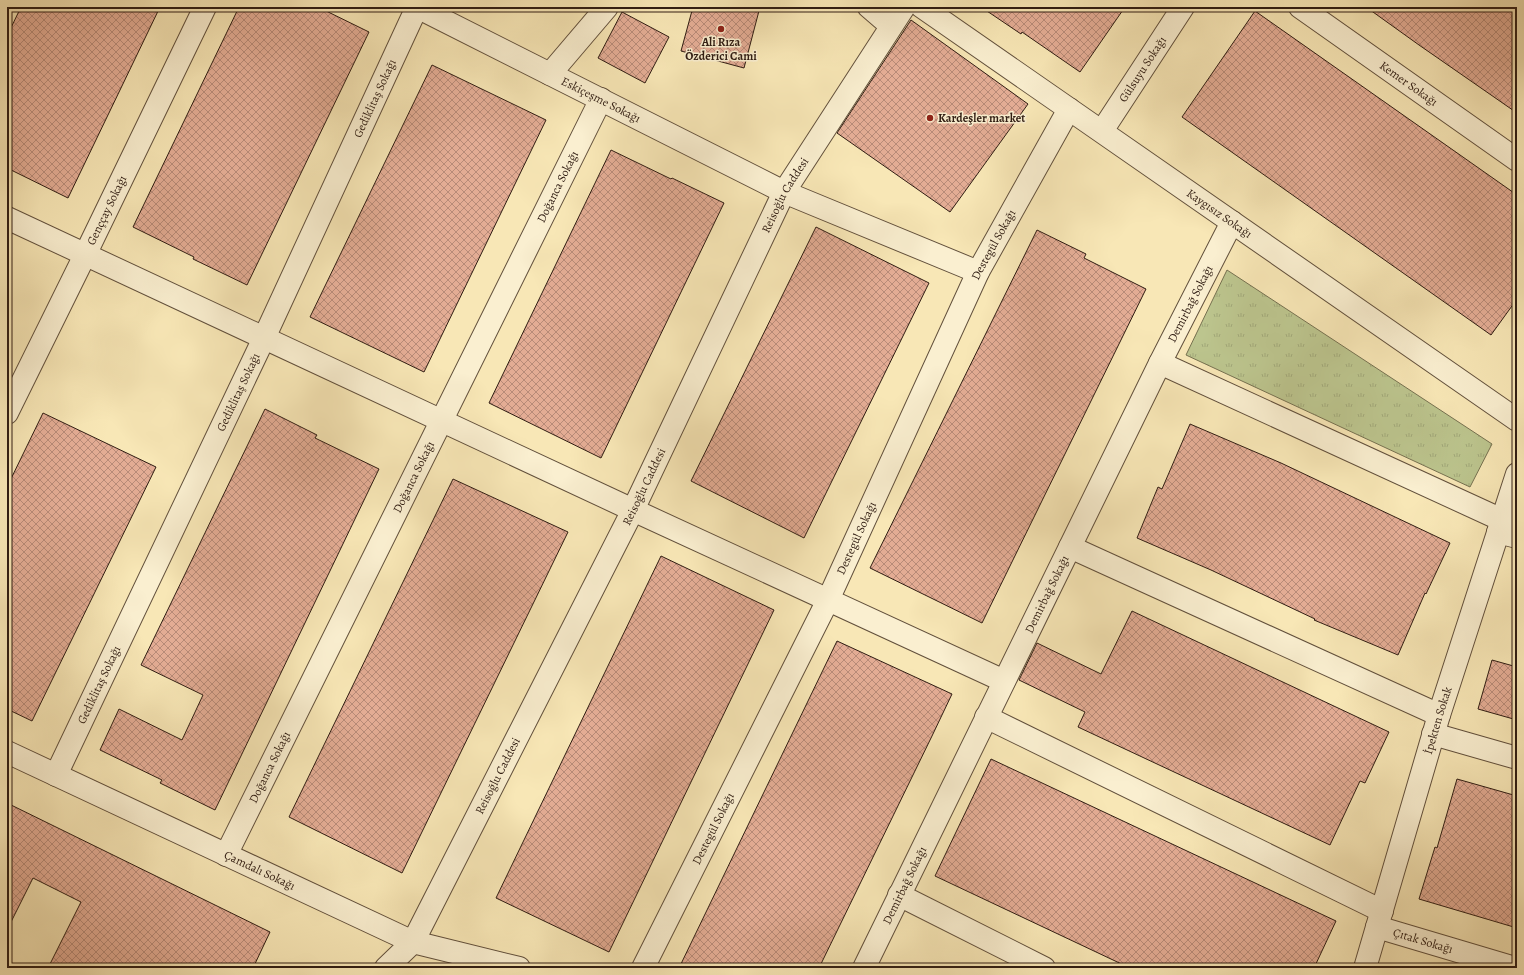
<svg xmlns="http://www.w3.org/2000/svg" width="1524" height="975" viewBox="0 0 1524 975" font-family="Alegreya,serif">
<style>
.park{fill:url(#park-tufts);stroke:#767150}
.building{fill:url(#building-cross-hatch);stroke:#301d13}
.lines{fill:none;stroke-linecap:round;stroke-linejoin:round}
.street-casing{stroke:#62503c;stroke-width:24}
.street{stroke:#faefd0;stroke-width:22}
.poi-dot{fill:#8f2418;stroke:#faefd0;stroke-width:1.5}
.labels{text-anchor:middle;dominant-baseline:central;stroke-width:3;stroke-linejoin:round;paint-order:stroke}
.poi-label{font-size:12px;font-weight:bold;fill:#301d13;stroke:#faefd0}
.street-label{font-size:12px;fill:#301d13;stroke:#faefd0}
</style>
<defs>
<pattern id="park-tufts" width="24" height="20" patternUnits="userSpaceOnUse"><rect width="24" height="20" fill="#bcc58e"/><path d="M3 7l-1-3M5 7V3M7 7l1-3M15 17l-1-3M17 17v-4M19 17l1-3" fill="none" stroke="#a2a97a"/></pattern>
<pattern id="building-cross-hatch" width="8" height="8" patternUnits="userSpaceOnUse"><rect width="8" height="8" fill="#e3ac94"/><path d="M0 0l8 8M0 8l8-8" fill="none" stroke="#b88b78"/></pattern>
</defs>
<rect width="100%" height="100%" fill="#f8e7b6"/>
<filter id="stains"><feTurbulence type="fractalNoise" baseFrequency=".005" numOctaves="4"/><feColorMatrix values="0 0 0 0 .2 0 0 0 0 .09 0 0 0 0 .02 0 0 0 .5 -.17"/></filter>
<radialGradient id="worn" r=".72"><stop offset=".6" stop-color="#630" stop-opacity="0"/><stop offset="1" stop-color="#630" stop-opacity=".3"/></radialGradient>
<path class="park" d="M1227 270 1492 444 1470 487 1186 355Z"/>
<g class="building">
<path d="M21 7H160L68 198 7 168V36Z"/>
<path d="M239 7H318L369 32 247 285 193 259 194 257 133 227Z"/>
<path d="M693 7H760L744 68 681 51Z"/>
<path d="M981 7H1125L1080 72 1022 32 1021 34Z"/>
<path d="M1366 7H1517V113L1419 45Z"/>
<path d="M1255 11 1517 195V299L1491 335 1182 117Z"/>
<path d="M622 12 669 37 645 83 598 58Z"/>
<path d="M911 20 1028 104 950 212 837 133Z"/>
<path d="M432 65 546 120 424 372 310 317Z"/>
<path d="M611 150 671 179 672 178 724 203 601 458 489 403Z"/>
<path d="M816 227 929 283 804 538 691 481Z"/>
<path d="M1037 230 1086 254 1084 258 1146 289 982 623 870 568Z"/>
<path d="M265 409 317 435 315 438 379 469 215 810 160 783 162 780 100 750 119 709 182 740 203 695 141 665Z"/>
<path d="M43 413 156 467 32 721 7 709V487Z"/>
<path d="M1190 424 1281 463 1450 543 1426 594 1425 593 1398 655 1314 620 1315 619 1211 570 1137 538 1158 487 1162 489Z"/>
<path d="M453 479 568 532 402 873 289 817Z"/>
<path d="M661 556 774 610 609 952 496 898Z"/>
<path d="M1132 611 1389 732 1365 783 1360 781 1330 845 1078 727 1085 712 1019 680 1037 643 1101 674Z"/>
<path d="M837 641 952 694 932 736 819 968H679Z"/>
<path d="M1492 660 1517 667V720L1478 709Z"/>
<path d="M991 759 1336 921 1314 968H1130L935 876Z"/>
<path d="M1457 779 1517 796V928L1419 899 1435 847 1437 848Z"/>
<path d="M7 803 270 932 253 968H48L81 902 33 878 7 930Z"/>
</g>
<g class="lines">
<defs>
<g id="street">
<path id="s1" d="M417 7 784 192 978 272"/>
<path d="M869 7 891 26"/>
<path id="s2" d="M922 7 1517 420"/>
<path id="s3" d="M1300 7 1517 160"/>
<path d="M550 74 607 7"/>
<path id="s4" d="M1102 131 1183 7"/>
<path d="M7 218 633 510 1004 681"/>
<path d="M1160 363 1502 520"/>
<path id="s5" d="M7 413 85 255 205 7"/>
<path d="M1498 532 1517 537"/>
<path d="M1070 547 1439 715"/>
<path d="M986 717 1382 911"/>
<path d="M1433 734 1517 758"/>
<path id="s6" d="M7 752 413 942 519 968"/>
<path id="s7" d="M56 775 264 338 417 7"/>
<path id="s8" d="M226 855 601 99"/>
<path d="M899 895 1044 968"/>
<path id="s9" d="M1377 927 1515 968"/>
<path id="s10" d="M386 968 413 942 633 510 784 192 904 7"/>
<path id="s11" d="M643 968 828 600 978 272 1069 109"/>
<path id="s12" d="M864 968 1160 363 1232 222"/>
<path id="s13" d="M1365 968 1439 715 1517 474"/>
</g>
</defs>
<use href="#street" class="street-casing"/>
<use href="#street" class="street"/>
</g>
<g class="poi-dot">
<circle cx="721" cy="29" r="4"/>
<circle cx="930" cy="118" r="4"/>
</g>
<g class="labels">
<g class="poi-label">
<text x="721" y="42">Ali Rıza<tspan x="721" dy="14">Özderici Cami</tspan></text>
<text x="938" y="118" text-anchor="start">Kardeşler market</text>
</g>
<g class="street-label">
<text stroke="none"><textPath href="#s4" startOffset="74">Gülsuyu Sokağı</textPath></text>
<text stroke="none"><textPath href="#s3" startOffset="133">Kemer Sokağı</textPath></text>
<text stroke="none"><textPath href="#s7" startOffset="748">Gediklitaş Sokağı</textPath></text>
<text stroke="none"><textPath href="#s1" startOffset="206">Eskiçeşme Sokağı</textPath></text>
<text stroke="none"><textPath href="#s8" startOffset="746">Doğanca Sokağı</textPath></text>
<text stroke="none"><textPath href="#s10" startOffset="872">Reisoğlu Caddesi</textPath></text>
<text stroke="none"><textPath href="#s5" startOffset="226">Genççay Sokağı</textPath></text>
<text stroke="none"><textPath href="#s2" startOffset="362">Kaygısız Sokağı</textPath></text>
<text stroke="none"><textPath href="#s11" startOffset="804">Destegül Sokağı</textPath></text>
<text stroke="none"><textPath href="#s12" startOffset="740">Demirbağ Sokağı</textPath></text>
<text stroke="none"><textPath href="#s7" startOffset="424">Gediklitaş Sokağı</textPath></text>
<text stroke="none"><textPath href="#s8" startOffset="422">Doğanca Sokağı</textPath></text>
<text stroke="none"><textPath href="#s10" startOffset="548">Reisoğlu Caddesi</textPath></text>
<text stroke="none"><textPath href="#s11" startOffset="480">Destegül Sokağı</textPath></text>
<text stroke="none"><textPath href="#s12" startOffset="416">Demirbağ Sokağı</textPath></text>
<text stroke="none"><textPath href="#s7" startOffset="100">Gediklitaş Sokağı</textPath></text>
<text stroke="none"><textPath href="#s13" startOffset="258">İpekten Sokak</textPath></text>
<text stroke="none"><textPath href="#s8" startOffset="98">Doğanca Sokağı</textPath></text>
<text stroke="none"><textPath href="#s10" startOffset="224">Reisoğlu Caddesi</textPath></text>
<text stroke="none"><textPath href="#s11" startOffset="156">Destegül Sokağı</textPath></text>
<text stroke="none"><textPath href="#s6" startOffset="279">Çamdalı Sokağı</textPath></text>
<text stroke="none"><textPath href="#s12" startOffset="92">Demirbağ Sokağı</textPath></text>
<text stroke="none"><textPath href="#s9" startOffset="48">Çıtak Sokağı</textPath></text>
</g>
</g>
<rect width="1524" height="975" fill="none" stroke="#f8e7b6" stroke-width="24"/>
<rect x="8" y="8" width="1508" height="959" fill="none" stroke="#301d13" stroke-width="2"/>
<rect x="12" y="12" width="1500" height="951" fill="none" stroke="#301d13"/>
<rect width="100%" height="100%" filter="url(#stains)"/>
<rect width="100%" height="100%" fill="url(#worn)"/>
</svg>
